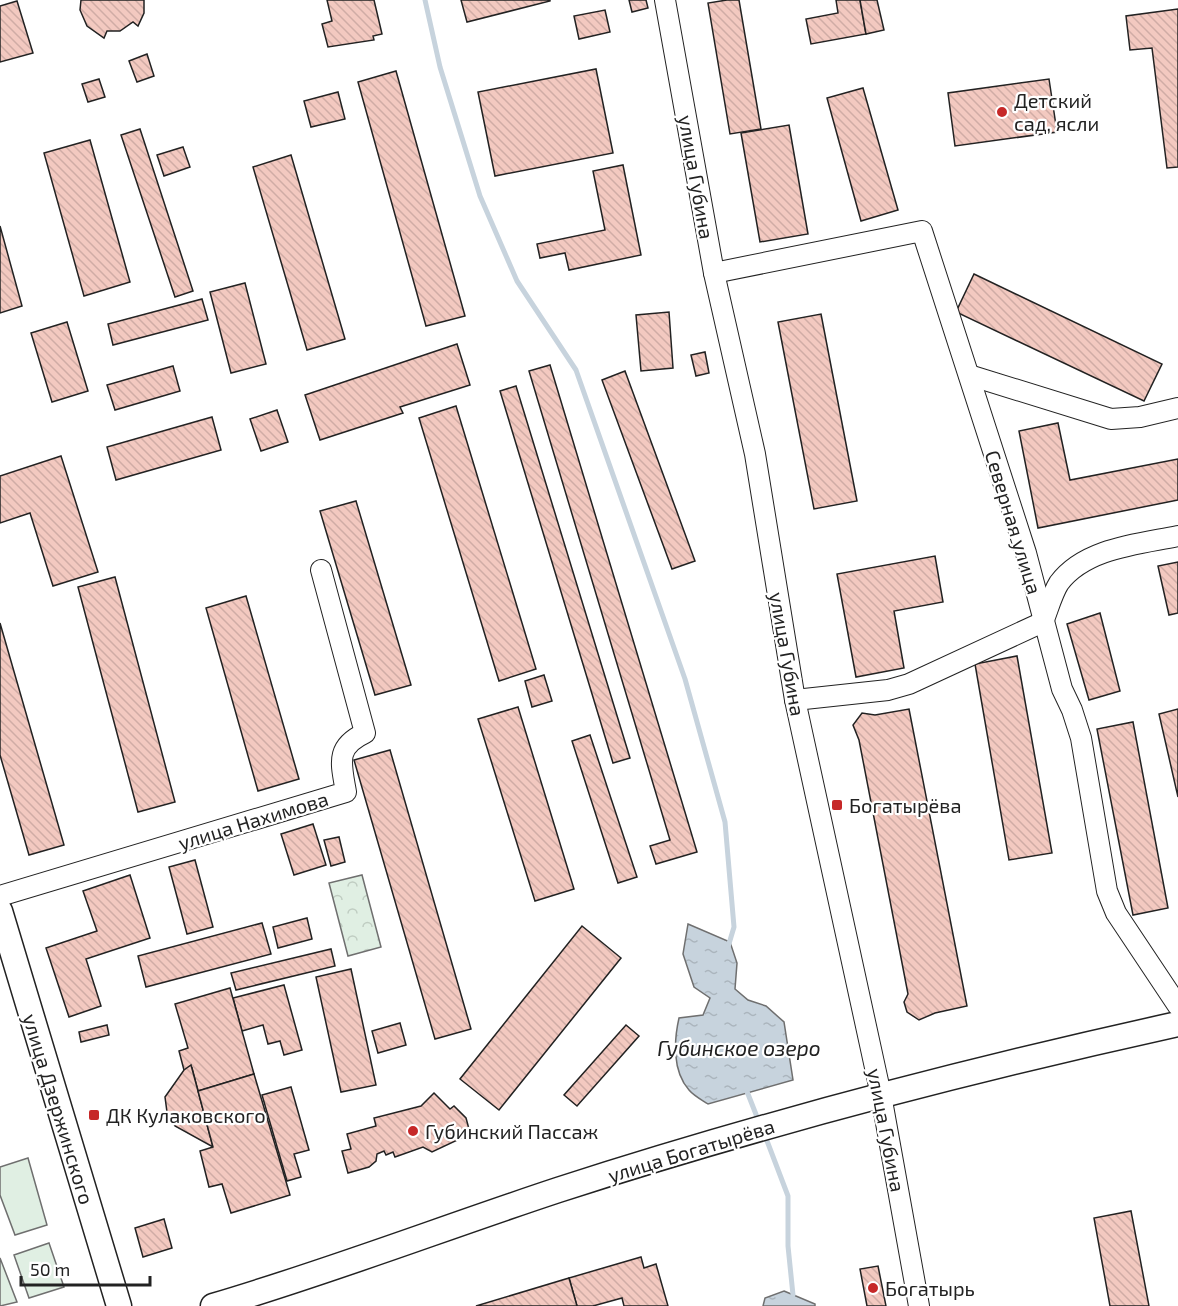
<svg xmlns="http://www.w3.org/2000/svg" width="1178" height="1306" viewBox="0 0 1178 1306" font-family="'Exo 2',sans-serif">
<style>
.green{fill:#e0efe3;stroke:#6f6f6f;stroke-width:1.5}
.park{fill:url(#park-crowns);stroke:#6f6f6f;stroke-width:1.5}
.water{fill:url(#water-ripples);stroke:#6f6f6f;stroke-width:1.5}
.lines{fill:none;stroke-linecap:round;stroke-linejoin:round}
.stream{stroke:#c7d3dd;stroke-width:5}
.building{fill:url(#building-back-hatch);stroke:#222;stroke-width:1.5}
.minor-casing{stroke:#222;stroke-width:22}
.major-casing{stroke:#222;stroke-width:27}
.minor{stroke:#fff;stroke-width:20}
.major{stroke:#fff;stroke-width:24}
.poi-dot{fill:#c62828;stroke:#fff;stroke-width:2}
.labels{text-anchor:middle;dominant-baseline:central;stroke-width:4.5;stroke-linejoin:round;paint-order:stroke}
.poi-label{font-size:20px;fill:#222;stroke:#fff;text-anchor:start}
.street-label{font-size:20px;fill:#222;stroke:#fff}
.water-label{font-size:21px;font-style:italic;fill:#222;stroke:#fff}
</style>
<defs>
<pattern id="park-crowns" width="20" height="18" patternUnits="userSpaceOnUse" patternTransform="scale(1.5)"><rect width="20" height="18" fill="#e0efe3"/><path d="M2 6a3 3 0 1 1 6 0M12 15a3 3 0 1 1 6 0" fill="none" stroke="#c0cdc2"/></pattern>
<pattern id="water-ripples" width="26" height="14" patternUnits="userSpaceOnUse" patternTransform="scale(1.5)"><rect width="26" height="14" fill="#c7d3dd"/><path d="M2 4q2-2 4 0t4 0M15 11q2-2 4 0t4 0" fill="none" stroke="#abb5bd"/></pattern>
<pattern id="building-back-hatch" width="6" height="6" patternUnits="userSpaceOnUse" patternTransform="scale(1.5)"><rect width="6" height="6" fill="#f3c9c0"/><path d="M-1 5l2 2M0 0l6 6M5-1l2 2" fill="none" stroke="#d0aca5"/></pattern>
</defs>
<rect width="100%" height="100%" fill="#fff"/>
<g class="green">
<path d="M28 1158 47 1225 15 1235 0 1195V1167Z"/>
<path d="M49 1243 64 1287 29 1298 14 1255Z"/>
<path d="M0 1258 17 1302 0 1306Z"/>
</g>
<path class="park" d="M362 875 381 947 348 956 329 883Z"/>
<g class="water">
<path d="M688 924 730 942 737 963 735 989 748 1000 766 1006 784 1022 793 1080 708 1104C702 1100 694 1096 689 1090 672 1071 674 1040 679 1018L703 1015 710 998 694 987 683 954Z"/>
<path d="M784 1291 815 1304V1306H763L765 1298Z"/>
</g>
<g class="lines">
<g class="stream">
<path d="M425 0 440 67 480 196 517 281 576 370 685 679 725 822 734 927 728 947"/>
<path d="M746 1089 759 1122"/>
<path d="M764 1133 788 1196V1246L793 1295"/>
</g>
</g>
<g class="building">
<path d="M81 0H144V13L138 26 133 22 120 31H107L104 38 87 26 80 10Z"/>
<path d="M327 0H374L382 34 373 36 374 40 328 47 322 24 332 21Z"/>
<path d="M461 0H550V1L467 22Z"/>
<path d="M629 0H646L648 8 632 12Z"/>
<path d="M727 0H739L761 129 730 134 708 3Z"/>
<path d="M836 0H860L866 34 811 44 806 19 838 13Z"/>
<path d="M860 0H877L884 30 866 34Z"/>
<path d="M17 1 33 53 0 62V6Z"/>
<path d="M1178 9V167L1167 168 1152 48 1130 50 1126 16Z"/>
<path d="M605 10 610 32 579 39 574 16Z"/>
<path d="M147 54 154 76 137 82 129 61Z"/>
<path d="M596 69 613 153 495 176 478 92Z"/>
<path d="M396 71 465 316 426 326 358 82Z"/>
<path d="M99 79 105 97 88 102 82 84Z"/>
<path d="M1049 79 1057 132 955 146 948 93Z"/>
<path d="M863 88 898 210 861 221 827 98Z"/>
<path d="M338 92 345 119 311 127 304 101Z"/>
<path d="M789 125 808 234 760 242 741 133Z"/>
<path d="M140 129 193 291 175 297 121 135Z"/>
<path d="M90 140 130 282 84 296 44 153Z"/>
<path d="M183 147 190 167 164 176 157 155Z"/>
<path d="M291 155 345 339 307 350 253 167Z"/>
<path d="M623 165 641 255 569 270 565 253 540 258 537 244 605 230 593 171Z"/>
<path d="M0 226 22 306 0 313Z"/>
<path d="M974 274 1162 364 1144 401 956 312Z"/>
<path d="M245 283 266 364 231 373 210 292Z"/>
<path d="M202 299 208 320 113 345 108 324Z"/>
<path d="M669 312 673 368 641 371 636 315Z"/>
<path d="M821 314 857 501 814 509 778 322Z"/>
<path d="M67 322 88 391 52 402 31 333Z"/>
<path d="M457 344 470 385 400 407 403 413 320 440 305 395Z"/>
<path d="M705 352 709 373 696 376 691 355Z"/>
<path d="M550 365 697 852 656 864 650 846 670 840 529 371Z"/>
<path d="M173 366 180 391 115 410 107 385Z"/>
<path d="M625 371 695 561 672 569 602 380Z"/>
<path d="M516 386 630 758 613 763 500 391Z"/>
<path d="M456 406 536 669 499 681 419 418Z"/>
<path d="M277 410 288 442 261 451 250 419Z"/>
<path d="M212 417 221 450 116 480 107 447Z"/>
<path d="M1058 423 1070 480 1178 459V500L1038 528 1019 431Z"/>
<path d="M61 456 98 572 53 586 30 513 0 523V476Z"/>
<path d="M356 501 411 685 375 695 320 511Z"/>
<path d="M935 556 943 602 894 611 904 668 856 677 837 574Z"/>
<path d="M1178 562V613L1169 615 1158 566Z"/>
<path d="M115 577 175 802 138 812 78 587Z"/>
<path d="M246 596 299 779 258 791 206 608Z"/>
<path d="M1100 613 1120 691 1089 700 1067 624Z"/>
<path d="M0 623 64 845 29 855 0 755Z"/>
<path d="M1017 656 1052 853 1009 860 975 664Z"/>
<path d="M544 675 552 701 532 707 525 681Z"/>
<path d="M518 707 574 889 535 901 478 719Z"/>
<path d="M909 709 967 1006 935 1013 919 1020 907 1012 904 1002 908 994 859 740 853 725 862 713 875 715Z"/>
<path d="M1178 709V797L1159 714Z"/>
<path d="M1133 722 1168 908 1133 915 1097 729Z"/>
<path d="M590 735 637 877 618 883 572 741Z"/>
<path d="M390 750 471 1029 435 1039 354 760Z"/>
<path d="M313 824 326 865 294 875 281 834Z"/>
<path d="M339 837 345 862 331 866 324 840Z"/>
<path d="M195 860 213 927 187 934 169 867Z"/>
<path d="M130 875 150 938 86 959 101 1006 69 1017 46 948 97 931 83 891Z"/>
<path d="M307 918 312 939 278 948 273 927Z"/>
<path d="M262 923 271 954 146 987 138 956Z"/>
<path d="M582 926 621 958 499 1110 460 1079Z"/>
<path d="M331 949 335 966 236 990 231 973Z"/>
<path d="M351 969 376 1085 341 1092 316 977Z"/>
<path d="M284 985 302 1050 284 1055 280 1041 268 1044 263 1025 242 1031 233 998Z"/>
<path d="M230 988 254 1074 198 1091 192 1068 184 1070 179 1051 188 1048 175 1004Z"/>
<path d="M400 1023 406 1045 378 1053 372 1031Z"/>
<path d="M107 1025 109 1035 81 1042 79 1032Z"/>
<path d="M626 1025 639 1036 577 1106 564 1095Z"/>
<path d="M191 1065 198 1091 213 1147 175 1126 167 1112 165 1097 184 1070Z"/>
<path d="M254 1074 290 1195 231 1213 222 1184 209 1187 200 1151 213 1147 198 1091Z"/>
<path d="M291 1087 309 1150 294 1154 301 1177 287 1181 262 1095Z"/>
<path d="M434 1093 450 1109 454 1106 466 1118 469 1129 466 1136 432 1152 423 1147 395 1157 393 1152 386 1155 384 1151 377 1154 376 1161 369 1167 348 1173 342 1151 351 1149 347 1134 376 1126 374 1118 421 1106Z"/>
<path d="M1131 1211 1149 1306H1110L1094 1218Z"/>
<path d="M164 1219 172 1248 143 1257 135 1228Z"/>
<path d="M641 1257 644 1268 656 1264 668 1306H624L622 1298 593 1306H577L569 1278Z"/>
<path d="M878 1266 886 1306H867L860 1269Z"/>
<path d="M569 1278 577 1306H476Z"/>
</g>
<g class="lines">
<defs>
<g id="minor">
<path d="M665 0 714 273 755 454 795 700 881 1095 919 1306"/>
<path d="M714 273 922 231 1026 553 1062 689 1072 710 1081 738 1107 891 1116 913 1178 1006"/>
<path d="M969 375 1111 419 1140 417 1178 408"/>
<path d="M795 700 888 690 909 684 1043 622C1048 610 1052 594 1059 583 1085 548 1139 544 1178 536"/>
<path d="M0 896 346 792C341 763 335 747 365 733L321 570"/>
</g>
<g id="major">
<path d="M0 911 119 1306"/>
<path d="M213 1306C329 1272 443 1228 558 1190 762 1124 969 1070 1178 1024"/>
</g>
</defs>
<use href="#minor" class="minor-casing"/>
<use href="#major" class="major-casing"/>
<use href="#minor" class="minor"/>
<use href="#major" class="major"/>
</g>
<g class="poi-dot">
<circle cx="1002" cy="112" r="6"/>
<rect x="831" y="799" width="12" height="12" rx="3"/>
<rect x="88" y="1109" width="12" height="12" rx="3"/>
<circle cx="413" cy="1131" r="6"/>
<circle cx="873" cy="1288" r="6"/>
</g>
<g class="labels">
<g class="poi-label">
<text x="1014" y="100">Детский<tspan x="1014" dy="23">сад, ясли</tspan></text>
<text x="849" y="805">Богатырёва</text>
<text x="106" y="1115">ДК Кулаковского</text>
<text x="425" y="1131">Губинский Пассаж</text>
<text x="885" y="1288">Богатырь</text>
</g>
<g class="street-label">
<text transform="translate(697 177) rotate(80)">улица Губина</text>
<text transform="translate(1014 522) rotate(73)">Северная улица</text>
<text transform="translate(788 654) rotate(80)">улица Губина</text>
<text transform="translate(253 820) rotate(-17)">улица Нахимова</text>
<text transform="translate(59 1109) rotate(73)">улица Дзержинского</text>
<text transform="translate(887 1130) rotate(79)">улица Губина</text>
<text transform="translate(691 1150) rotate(-17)">улица Богатырёва</text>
</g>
<g class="water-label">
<text x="739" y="1047">Губинское озеро</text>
</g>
</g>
<path d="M21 1276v9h129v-9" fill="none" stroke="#222222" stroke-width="3"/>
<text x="30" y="1276" font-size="18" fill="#222222" stroke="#ffffff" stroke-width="4.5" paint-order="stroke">50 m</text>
</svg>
